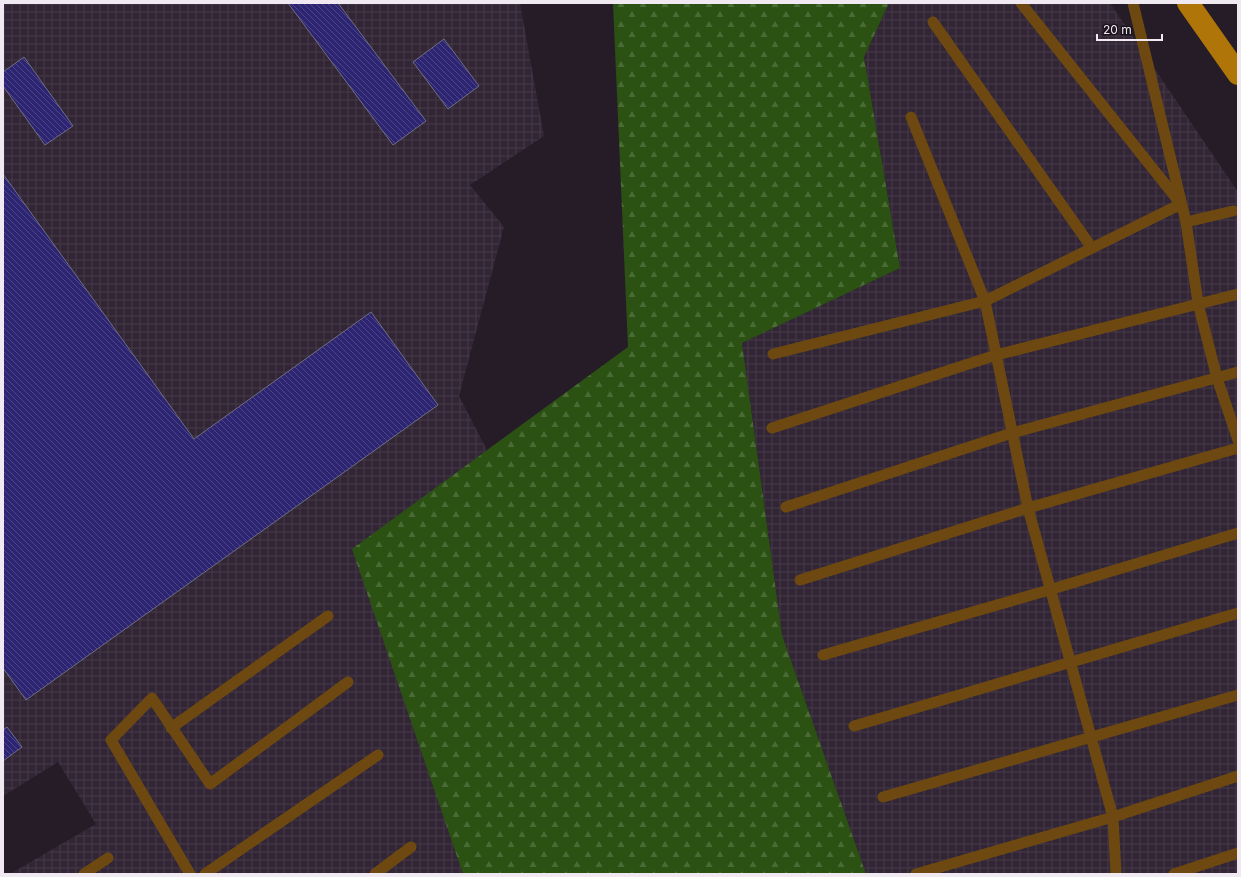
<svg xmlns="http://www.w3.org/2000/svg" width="1241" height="877" viewBox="0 0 1241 877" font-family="Inter,sans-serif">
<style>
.industrial{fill:url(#industrial-grid)}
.forest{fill:url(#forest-firs)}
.building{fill:url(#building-back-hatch);stroke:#6e6f7f}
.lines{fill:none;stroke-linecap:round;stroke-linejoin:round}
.service{stroke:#6d4911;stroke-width:11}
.primary{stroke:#af7508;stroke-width:22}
</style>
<defs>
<pattern id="industrial-grid" width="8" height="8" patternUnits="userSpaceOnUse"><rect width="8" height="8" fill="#322535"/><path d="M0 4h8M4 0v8" fill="none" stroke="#463a49"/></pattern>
<pattern id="forest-firs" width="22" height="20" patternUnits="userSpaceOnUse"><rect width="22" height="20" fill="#2b5213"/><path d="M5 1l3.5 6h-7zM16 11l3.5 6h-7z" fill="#4a6b36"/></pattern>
<pattern id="building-back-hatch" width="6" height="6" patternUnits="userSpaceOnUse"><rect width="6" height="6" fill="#2d2572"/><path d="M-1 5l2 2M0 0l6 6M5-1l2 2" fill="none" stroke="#4c4587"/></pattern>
</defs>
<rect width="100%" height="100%" fill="#251c27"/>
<g class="industrial">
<path d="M3 3H520L544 136 470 185 504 227 459 396 487 450 353 549 463 874H10L96 824 58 762 3 796Z"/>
<path d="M889 3H1110L1238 192V874H866L782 635 742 343 900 268 864 57Z"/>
</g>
<path class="forest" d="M613 3H889L864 57 900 268 742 343 782 635 866 874H463L352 549 628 347Z"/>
<g class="building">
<path d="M288 3H338L426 121 393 145Z"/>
<path d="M444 39 479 86 448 109 413 62Z"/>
<path d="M24 57 73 126 45 145 3 86V72Z"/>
<path d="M3 174 194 439 371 312 438 405 26 700 3 668Z"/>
<path d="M7 727 22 747 3 761V730Z"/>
</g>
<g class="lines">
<g class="service">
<path d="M1133 3 1186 222 1198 303 1217 378 1238 440"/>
<path d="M933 22 1092 248"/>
<path d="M911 117 985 301 1028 508 1113 817 1116 874"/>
<path d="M1186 222 1233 211"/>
<path d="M773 354 985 301 1181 204 1021 3"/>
<path d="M772 428 996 355 1238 294"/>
<path d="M786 507 1012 433 1238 372"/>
<path d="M800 580 1028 508 1238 448"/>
<path d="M823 655 1049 590 1238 533"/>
<path d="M854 726 1238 613"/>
<path d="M171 728 328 616"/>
<path d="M883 797 1238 695"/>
<path d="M84 874 108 858"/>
<path d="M190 874 111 740 152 698 210 784 348 682"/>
<path d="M205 874 378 755"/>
<path d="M375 874 411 847"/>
<path d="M916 874 1113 817 1238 776"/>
<path d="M1174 874 1238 853"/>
</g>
<path class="primary" d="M1188 3 1238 74"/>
</g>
<rect width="1241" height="877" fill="none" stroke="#f0e9f1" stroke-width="8"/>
<path d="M1097 34v6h65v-6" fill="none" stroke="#f0e9f1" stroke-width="2"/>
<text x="1103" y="34" font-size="12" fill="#f0e9f1" stroke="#1b131d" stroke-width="3" paint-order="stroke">20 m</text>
</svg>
